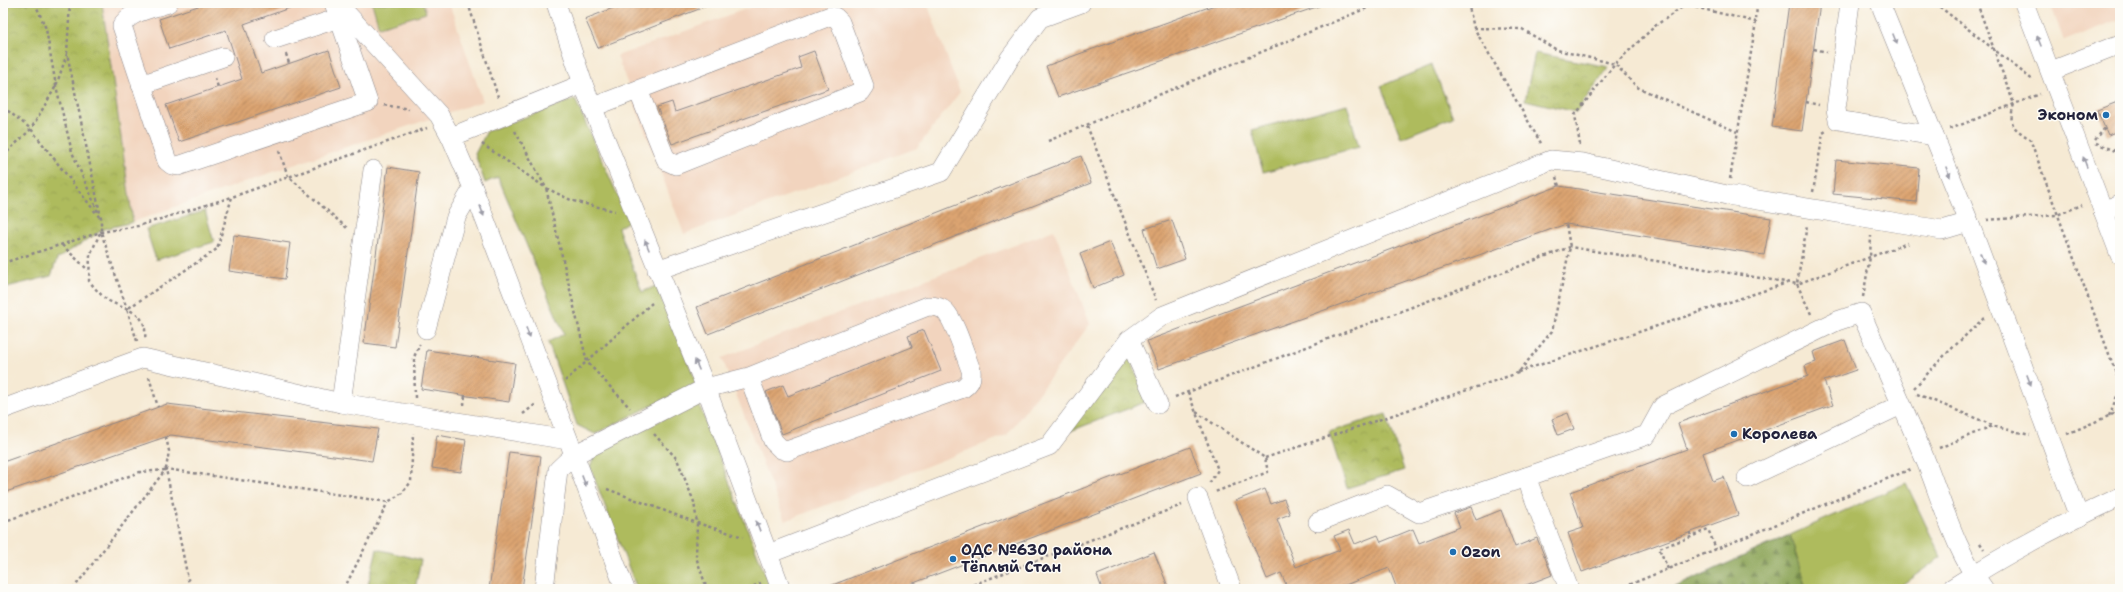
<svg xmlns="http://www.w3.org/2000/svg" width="2123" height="592" viewBox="0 0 2123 592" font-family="'Shantell Sans',sans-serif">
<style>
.built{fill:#f2d4be}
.green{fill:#aebb5d;stroke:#686e4c}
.forest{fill:url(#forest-firs);stroke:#566248}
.park{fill:url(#park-crowns);stroke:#686e4c}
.building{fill:url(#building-hatch)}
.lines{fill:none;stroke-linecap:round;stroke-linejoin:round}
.minor-casing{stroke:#8c8688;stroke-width:20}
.path{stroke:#8c8688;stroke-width:2.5;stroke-dasharray:3 3;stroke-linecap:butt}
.minor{stroke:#fff;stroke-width:19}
.oneway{fill:#9c9ca7}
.poi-dot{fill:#1f6fb2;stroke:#fdfcf7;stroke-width:1.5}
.labels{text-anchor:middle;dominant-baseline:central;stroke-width:3;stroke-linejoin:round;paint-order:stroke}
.poi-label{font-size:15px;font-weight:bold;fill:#22223b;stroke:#fdfcf7;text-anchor:start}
</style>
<defs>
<pattern id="forest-firs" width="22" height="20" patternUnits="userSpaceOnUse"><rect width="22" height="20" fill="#8aa354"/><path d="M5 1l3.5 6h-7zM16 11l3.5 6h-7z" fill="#708447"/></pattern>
<pattern id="park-crowns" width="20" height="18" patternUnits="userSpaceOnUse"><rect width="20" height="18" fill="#aebb5d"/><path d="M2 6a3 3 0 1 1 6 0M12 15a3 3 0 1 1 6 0" fill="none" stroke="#95a052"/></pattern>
<pattern id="building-hatch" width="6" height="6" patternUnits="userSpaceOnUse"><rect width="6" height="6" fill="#dca471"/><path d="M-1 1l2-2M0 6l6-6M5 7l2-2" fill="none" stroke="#b2855e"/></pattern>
</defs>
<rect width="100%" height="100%" fill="#fdfcf7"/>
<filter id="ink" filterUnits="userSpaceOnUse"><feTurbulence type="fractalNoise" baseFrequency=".025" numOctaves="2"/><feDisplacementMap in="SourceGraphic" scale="8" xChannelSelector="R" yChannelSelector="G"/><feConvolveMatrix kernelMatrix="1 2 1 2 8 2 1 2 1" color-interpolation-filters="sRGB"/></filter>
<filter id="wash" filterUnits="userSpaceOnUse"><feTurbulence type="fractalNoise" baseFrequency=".012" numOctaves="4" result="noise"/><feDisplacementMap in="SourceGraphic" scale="16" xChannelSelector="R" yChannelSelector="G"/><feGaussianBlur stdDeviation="0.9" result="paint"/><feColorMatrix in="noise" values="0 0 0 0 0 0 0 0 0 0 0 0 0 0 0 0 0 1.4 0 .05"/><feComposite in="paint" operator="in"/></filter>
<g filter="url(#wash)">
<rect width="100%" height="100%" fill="#f6ead4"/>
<g class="built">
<path d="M102 3H449L483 101 284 168 133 222Z"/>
<path d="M762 3H927L960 92 917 148 684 234 617 56Z"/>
<path d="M2050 3H2120V19L2064 41Z"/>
<path d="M1054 230 1090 324 1007 435 785 521 722 358Z"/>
</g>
<g class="green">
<path d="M372 3H423L426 13 379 27Z"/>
<path d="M1432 65 1453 117 1401 138 1381 86Z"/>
<path d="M575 99 629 221 618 228 642 292 656 286 697 383 595 434 577 425 548 342 564 334 498 177 485 183 475 154 487 131Z"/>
<path d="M1347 104 1359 147 1263 172 1252 130Z"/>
<path d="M205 211 214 242 156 260 146 229Z"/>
<path d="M698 402 771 589H637L590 467 596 452Z"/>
<path d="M1906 483 1941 557 1896 589H1806L1790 535Z"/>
</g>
<path class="forest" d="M1790 535 1806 589H1671Z"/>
<g class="park">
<path d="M3 3H102L133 222 104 229 57 259 51 276 3 288Z"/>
<path d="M1535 53 1609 67 1576 112 1525 100Z"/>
<path d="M1128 354 1148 401 1068 432Z"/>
<path d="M1386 414 1404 470 1347 488 1329 432Z"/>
<path d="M377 549 421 560 415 589H367Z"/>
</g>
<g id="blocks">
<g class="building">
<path d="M207 3H297L298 5 244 24 261 73 329 50 341 87 179 142 166 105 242 79 226 30 169 49 159 19Z"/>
<path d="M626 3H712V4L598 48 585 19Z"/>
<path d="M1220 3H1322V5L1058 97 1046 66Z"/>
<path d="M1789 3H1820L1802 131 1772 127Z"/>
<path d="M814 51 828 89 672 144 657 107 672 102 675 112 801 68 798 57Z"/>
<path d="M2120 101V130L2108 135 2097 110Z"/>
<path d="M1081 156 1091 183 708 334 697 307Z"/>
<path d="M1836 160 1919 168 1916 202 1833 194Z"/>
<path d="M388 167 419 172 395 347 364 343Z"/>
<path d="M1559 186 1771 218 1764 255 1566 224 1159 369 1147 341Z"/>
<path d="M1172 220 1185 259 1157 269 1144 229Z"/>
<path d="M234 235 290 243 285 279 229 271Z"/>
<path d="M1110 242 1124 275 1093 288 1080 254Z"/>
<path d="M924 330 941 371 782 434 766 392 783 385 788 396 912 347 908 336Z"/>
<path d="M1845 340 1856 370 1824 381 1833 405 1703 453 1713 481 1724 477 1738 515 1582 572 1568 533 1583 528 1570 492 1687 449 1678 423 1808 376 1805 366 1816 362 1813 352Z"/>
<path d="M427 350 515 363 509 402 421 389Z"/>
<path d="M167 404 378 429 372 461 171 435 3 493V462Z"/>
<path d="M1568 413 1574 429 1558 435 1552 419Z"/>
<path d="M437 435 466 440 461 472 432 468Z"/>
<path d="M1190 447 1201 473 898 589H822Z"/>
<path d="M509 452 541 456 537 486 522 589H489Z"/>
<path d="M1265 489 1271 504 1284 499 1290 514 1277 519 1296 567 1340 550 1334 536 1349 530 1355 544 1378 535 1381 542 1413 529 1419 543 1460 527 1454 513 1471 507 1476 520 1501 510 1515 547 1537 538 1552 575 1516 589H1397L1389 568 1335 589H1288L1281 573 1267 579 1235 501Z"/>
<path d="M1154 552 1169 589H1102L1097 575Z"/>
</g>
</g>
</g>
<g filter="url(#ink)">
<use href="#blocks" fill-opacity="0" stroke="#8c8688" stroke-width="1"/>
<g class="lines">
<defs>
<g id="minor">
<path d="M168 3C154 8 129 11 122 26L167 161 172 165 178 166 368 102 335 6"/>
<path d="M337 3 439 115 451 137 473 188 625 589"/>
<path d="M556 3 583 84 706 388 781 589"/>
<path d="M1850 3 1836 109 1838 120 1934 136"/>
<path d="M1880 3 1969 222 2079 517"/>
<path d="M2024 3 2120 255"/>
<path d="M275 39 339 18"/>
<path d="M2051 71 2120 44"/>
<path d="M141 85 223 57"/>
<path d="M593 107 830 16 835 17 840 22 864 86 860 92 676 165 667 161 665 157 638 90"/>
<path d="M451 137 583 84"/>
<path d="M2103 211 2120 204"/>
<path d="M657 270 941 172 1010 58 1040 18 1081 3"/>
<path d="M426 329 456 217 473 188"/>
<path d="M1129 340 1158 404"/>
<path d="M341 403 373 170"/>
<path d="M3 409 143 358 341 403 568 440"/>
<path d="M1526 477 1647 435 1663 406 1837 321 1861 313C1883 363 1906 413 1927 464 1943 505 1957 554 1984 589"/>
<path d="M1747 478 1901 405"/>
<path d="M1198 498 1232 589"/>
<path d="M1318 522 1387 495 1419 513 1526 477 1569 589"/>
<path d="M768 554 1049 446 1129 340 1162 316 1551 160 1583 163 1727 195 1942 230 1969 222"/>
<path d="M544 589 558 470 574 455 706 388 749 377 928 306C934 306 941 307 945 311 955 321 965 355 971 370 972 379 970 383 963 388L787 451 781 449 773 441 749 377"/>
<path d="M1951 589C2005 554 2062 524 2120 497"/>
</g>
</defs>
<use href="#minor" class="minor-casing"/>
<g class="path">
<path d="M35 3 46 29 56 86 72 152 98 212"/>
<path d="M70 3 67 53 101 218V232L127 309"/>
<path d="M468 3 499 100"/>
<path d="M1468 3 1474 28 1542 145"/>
<path d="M1678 3 1756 22"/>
<path d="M1935 3 2034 81"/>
<path d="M1977 3 2014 104C2008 125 2013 128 2030 139L2120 384"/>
<path d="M1474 28 1522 29 1557 50 1615 64 1637 87 1737 132"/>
<path d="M1814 49 1827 52"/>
<path d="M286 54 289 63"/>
<path d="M215 78 218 87"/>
<path d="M1806 102 1819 105"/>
<path d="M384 105 409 109"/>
<path d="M3 107 31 129 100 218"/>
<path d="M2087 119 2100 115"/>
<path d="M1087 126 1156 300"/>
<path d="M1950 129 2040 94"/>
<path d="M515 131 546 188 587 362 630 408"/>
<path d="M2095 140 2105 128"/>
<path d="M1048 141 1379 3"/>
<path d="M2096 143 2120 153"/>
<path d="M482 144 546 188 573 201 615 211"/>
<path d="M1580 145 1575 115 1615 64 1655 26 1688 3"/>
<path d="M279 151 288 176 348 229"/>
<path d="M3 156 31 129 56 86 67 54"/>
<path d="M1556 177 1559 186"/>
<path d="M1730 179 1756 22 1757 3"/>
<path d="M1813 192 1823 133 1826 131"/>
<path d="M1987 220 2057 215 2082 205"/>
<path d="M100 233 90 255 89 281C95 288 101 296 109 301 129 312 148 311 145 340"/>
<path d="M62 245 88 270"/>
<path d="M3 263 101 232 138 226 232 197 427 128"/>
<path d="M1863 297 1870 257 1871 236"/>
<path d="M1811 314 1797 284 1908 243"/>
<path d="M137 341 127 309 217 249 232 197"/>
<path d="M1518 372 1787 283"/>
<path d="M149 377 158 407"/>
<path d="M565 381 652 303"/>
<path d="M1914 388 1945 355 1985 317"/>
<path d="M1188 392 1218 470 1208 485"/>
<path d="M1917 394 1992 425"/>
<path d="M1175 397 1570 247 1797 284 1807 225"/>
<path d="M415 398 414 357 420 344"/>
<path d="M464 405 465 395"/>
<path d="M1196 412 1265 458 1268 472 1215 492"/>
<path d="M523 414 536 404"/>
<path d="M2109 416 2120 389"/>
<path d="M654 434 677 459 694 502 697 523 696 557 707 589"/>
<path d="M2067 434 2120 411"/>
<path d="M166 437 169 451 166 469 190 589"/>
<path d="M1939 448 1992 426 2030 435"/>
<path d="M1265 458 1518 373 1552 331 1570 247 1566 224"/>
<path d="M607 489 697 523 743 537"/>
<path d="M3 522 140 472 166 470"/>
<path d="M1690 532 1691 537"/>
<path d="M1980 543 1984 549"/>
<path d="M1668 569 1659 548 1691 537 1708 529 1716 549"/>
<path d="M73 589 166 469 388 502 402 493 411 482 413 433"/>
<path d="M344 589 388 502"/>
<path d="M748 589 761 583"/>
<path d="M962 589 1182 505"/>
<path d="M1619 589 1911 469"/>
</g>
<use href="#minor" class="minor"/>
</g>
<defs><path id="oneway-solid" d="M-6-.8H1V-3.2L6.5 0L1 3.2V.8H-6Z"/></defs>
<g class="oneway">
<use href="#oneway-solid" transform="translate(1895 39) rotate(68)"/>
<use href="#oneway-solid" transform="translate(2039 41) rotate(-112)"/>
<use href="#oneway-solid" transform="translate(2085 162) rotate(-110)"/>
<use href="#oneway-solid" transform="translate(1948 172) rotate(68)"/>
<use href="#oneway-solid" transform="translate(482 211) rotate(70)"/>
<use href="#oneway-solid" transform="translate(647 245) rotate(-112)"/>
<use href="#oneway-solid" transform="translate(1982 258) rotate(69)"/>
<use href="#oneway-solid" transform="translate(528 333) rotate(70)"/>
<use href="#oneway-solid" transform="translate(697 365) rotate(-113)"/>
<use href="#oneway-solid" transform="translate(2029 380) rotate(69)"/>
<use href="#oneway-solid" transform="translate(584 481) rotate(69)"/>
<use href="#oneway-solid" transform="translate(758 526) rotate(-111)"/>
</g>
</g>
<g class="poi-dot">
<circle cx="2106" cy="115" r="4"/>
<circle cx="1734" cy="434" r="4"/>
<circle cx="1453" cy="552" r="4"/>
<circle cx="953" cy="559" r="4"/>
</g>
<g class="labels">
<g class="poi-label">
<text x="2098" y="115" text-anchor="end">Эконом</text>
<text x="1742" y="434">Королева</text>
<text x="961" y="550">ОДС №630 района<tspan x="961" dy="17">Тёплый Стан</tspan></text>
<text x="1461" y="552">Ozon</text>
</g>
</g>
<rect width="2123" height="592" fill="none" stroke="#fdfcf7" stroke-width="16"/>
</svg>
